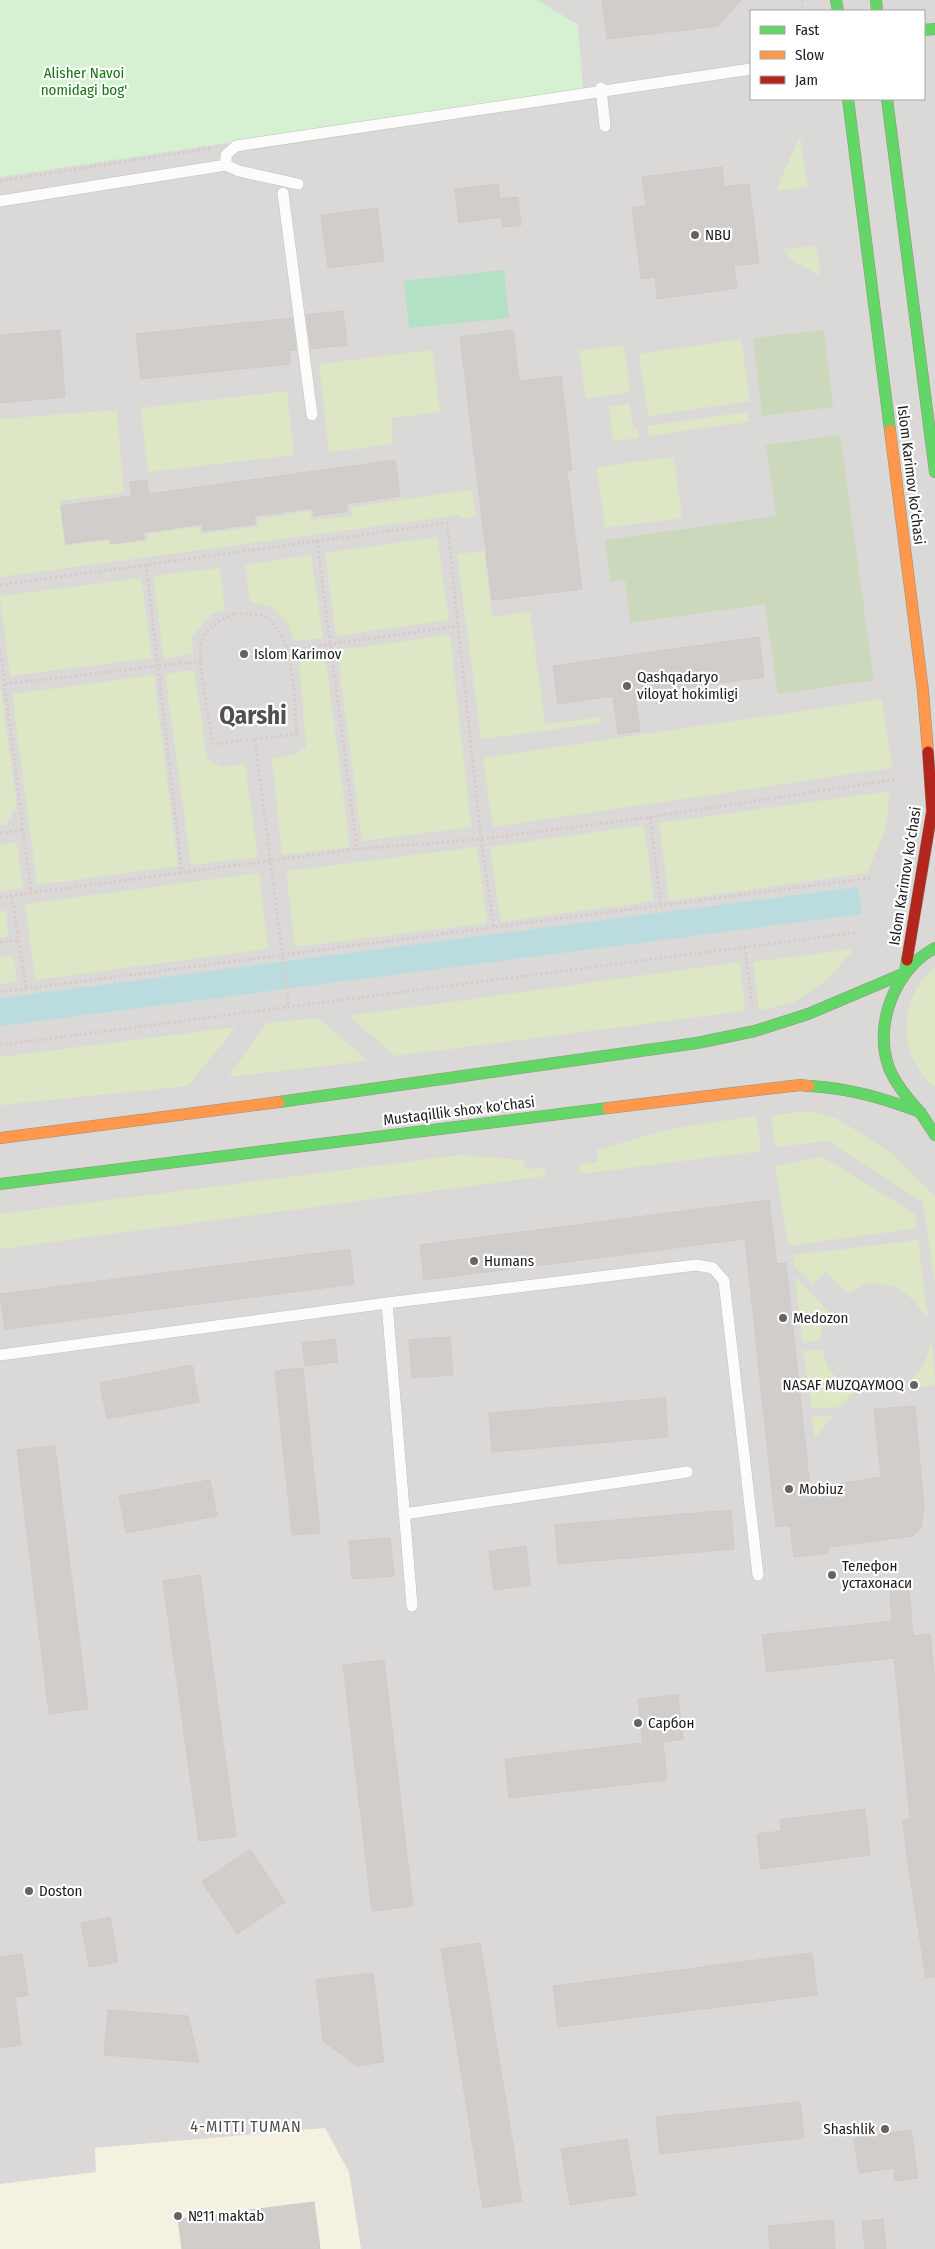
<svg xmlns="http://www.w3.org/2000/svg" width="935" height="2249" viewBox="0 0 935 2249" font-family="'Fira Sans Condensed',sans-serif">
<style>
.residential{fill:#dad9d7;fill-rule:evenodd}
.education{fill:#f5f1e1}
.grass{fill:#dde7c6}
.forest{fill:#cbd8bc}
.park{fill:#d6f1d2}
.pitch{fill:#b2e1c6}
.parking{fill:#dbdad9}
.water{fill:#badcde}
.building{fill:#d0cdcb;stroke:#cecac7}
.lines{fill:none;stroke-linecap:round;stroke-linejoin:round}
.lane-casing{stroke:#c1c0be;stroke-width:12}
.fast-casing{stroke:#95937f;stroke-width:12}
.slow-casing{stroke:#95937f;stroke-width:12}
.jam-casing{stroke:#95937f;stroke-width:12}
.path{stroke:#d9caca;stroke-width:3;stroke-dasharray:2.5 2.5;stroke-linecap:butt}
.lane{stroke:#fcfcfb;stroke-width:11}
.fast{stroke:#63d668;stroke-width:11}
.slow{stroke:#ff974d;stroke-width:11}
.jam{stroke:#b3261e;stroke-width:11}
.poi-dot{fill:#656463;stroke:#fff;stroke-width:2}
.labels{text-anchor:middle;dominant-baseline:central;stroke-width:4.5;stroke-linejoin:round;paint-order:stroke}
.park-label{font-size:15px;fill:#177610;stroke:#fff}
.poi-label{font-size:15px;fill:#1d1d1d;stroke:#fff;text-anchor:start}
.street-label{font-size:15px;fill:#1d1d1d;stroke:#fff}
.neighbourhood-label{font-size:16px;letter-spacing:1px;fill:#505050;stroke:#fff}
.town-label{font-size:25px;font-weight:bold;fill:#505050;stroke:#fff}
</style>
<rect width="100%" height="100%" fill="#ebe9e6"/>
<path class="residential" d="M0 0H935V2249H0ZM751 11H924V99H751Z"/>
<path class="education" d="M325 2128 349 2172 361 2249H0V2184L96 2172 95 2148Z"/>
<g class="grass">
<path d="M800 136 808 187 777 191 781 178Z"/>
<path d="M816 246 821 276 792 260 783 249Z"/>
<path d="M741 339 750 401 648 416 639 354Z"/>
<path d="M624 345 630 392 586 399 579 351Z"/>
<path d="M432 350 440 412 391 418 393 444 329 452 319 364Z"/>
<path d="M287 391 294 455 148 472 141 408Z"/>
<path d="M630 404 633 428H638L639 438 613 441 609 406Z"/>
<path d="M117 410 124 493 59 501 65 546 108 540 109 545 147 541V534L198 527 201 534 259 526 258 519 310 511 312 520 352 516 351 507 472 490 475 516 464 519 459 515 0 577V419Z"/>
<path d="M748 412 749 422 648 436 647 426Z"/>
<path d="M674 457 682 518 605 528 597 467Z"/>
<path d="M437 537 449 620 336 636 325 553Z"/>
<path d="M484 551 492 617 530 612 545 724 600 717 601 723 481 739 457 554Z"/>
<path d="M311 555 323 638 294 641 289 625 270 606 250 602 245 565Z"/>
<path d="M220 568 225 610 210 615 192 637 193 653 164 659 153 576Z"/>
<path d="M141 578 152 658 10 676 0 596Z"/>
<path d="M450 635 471 827 362 841 337 650Z"/>
<path d="M325 653 350 847 282 855 272 759 294 754 306 747 299 658Z"/>
<path d="M194 670 207 758 221 767 245 764 258 857 191 865 165 674Z"/>
<path d="M154 675 178 866 37 885 12 694Z"/>
<path d="M0 682 17 806 6 824 0 825Z"/>
<path d="M882 699 892 768 493 827 483 758Z"/>
<path d="M890 791 886 828 867 873 669 901 659 823Z"/>
<path d="M644 825 654 901 501 922 490 847Z"/>
<path d="M17 842 23 888 0 891V845Z"/>
<path d="M477 847 487 923 295 947 286 871Z"/>
<path d="M259 873 268 949 35 980 25 904Z"/>
<path d="M5 910 9 936 0 938V911Z"/>
<path d="M854 949 825 982 793 1003 759 1010 753 962Z"/>
<path d="M13 956 17 982 0 984V957Z"/>
<path d="M740 962 745 1011 395 1056 349 1016Z"/>
<path d="M935 967V1087C902 1061 897 1013 922 981 926 976 930 970 935 967Z"/>
<path d="M318 1018 368 1061 228 1077 267 1023Z"/>
<path d="M236 1027 188 1086 0 1105V1057Z"/>
<path d="M812 1111 838 1119 894 1155 935 1197V1284L923 1202 828 1141 775 1147 771 1115Z"/>
<path d="M756 1116 761 1151 580 1174 579 1165 598 1162 597 1150 670 1129Z"/>
<path d="M460 1155 523 1160 526 1169 545 1168 546 1176 0 1249V1214Z"/>
<path d="M823 1157 915 1214 917 1228 789 1246 775 1166Z"/>
<path d="M918 1240 928 1319C914 1298 900 1283 872 1283 865 1283 854 1290 847 1293L826 1272 813 1284 794 1266 793 1255Z"/>
<path d="M795 1276 828 1311 821 1325V1340L803 1343Z"/>
<path d="M932 1340 935 1385 909 1389 907 1384C922 1372 927 1358 932 1340Z"/>
<path d="M822 1349C827 1372 835 1378 856 1390L841 1407 812 1409 803 1351Z"/>
<path d="M833 1415 815 1438 812 1417Z"/>
</g>
<g class="forest">
<path d="M824 330 833 407 762 416 753 338Z"/>
<path d="M840 435 874 680 778 694 765 604 630 623 625 580 611 582 605 540 776 516 766 445Z"/>
</g>
<path class="park" d="M0 0H537L578 25 583 90 0 177Z"/>
<path class="pitch" d="M504 270 509 318 409 328 404 281Z"/>
<path class="parking" d="M223 247 229 297 0 327V276Z"/>
<path class="water" d="M858 887 862 914 0 1026V998Z"/>
<g class="building">
<path d="M602 0H741L718 26 607 39Z"/>
<path d="M722 167 724 187 749 184 759 263 734 266 737 288 657 299 655 277 641 279 632 207 646 206 642 177Z"/>
<path d="M498 184 500 199 518 197 521 225 503 227 501 217 459 223 455 189Z"/>
<path d="M377 208 384 261 328 268 321 215Z"/>
<path d="M343 311 347 345 311 349 306 315Z"/>
<path d="M292 318 296 350 289 351 291 364 141 379 136 334Z"/>
<path d="M60 330 65 397 0 403V335Z"/>
<path d="M513 330 519 381 561 376 572 470 567 471 582 589 492 600 460 337Z"/>
<path d="M395 460 400 496 346 504 348 511 314 516 313 508 254 516 255 524 203 531 202 524 144 532V539L111 544 110 538 66 544 61 506 132 496 130 482 147 480 149 494Z"/>
<path d="M759 637 764 677 635 695 640 731 618 734 613 696 558 704 553 666Z"/>
<path d="M769 1200 777 1264 786 1263 810 1489 881 1477 874 1409 915 1406 924 1508 921 1527 913 1536 828 1547V1553L794 1557 790 1525 776 1527 745 1239 424 1280 420 1245Z"/>
<path d="M350 1249 354 1284 5 1329 0 1294Z"/>
<path d="M450 1337 453 1375 412 1378 409 1340Z"/>
<path d="M335 1339 338 1362 305 1366 302 1343Z"/>
<path d="M192 1365 199 1402 107 1419 100 1383Z"/>
<path d="M303 1368 320 1533 292 1535 275 1371Z"/>
<path d="M665 1398 668 1437 492 1452 489 1413Z"/>
<path d="M55 1446 88 1709 49 1714 17 1450Z"/>
<path d="M210 1480 217 1516 126 1533 119 1496Z"/>
<path d="M731 1510 734 1549 558 1564 555 1525Z"/>
<path d="M390 1538 394 1576 352 1579 349 1541Z"/>
<path d="M526 1546 530 1585 494 1590 489 1551Z"/>
<path d="M200 1575 236 1836 199 1841 163 1581Z"/>
<path d="M909 1589 913 1636 930 1634 935 1684V1977L926 1978 908 1864 903 1820 910 1819 894 1658 767 1672 762 1635 892 1621 890 1590Z"/>
<path d="M384 1660 413 1906 372 1911 343 1665Z"/>
<path d="M678 1695 683 1739 663 1742 667 1780 509 1798 505 1759 643 1743 638 1699Z"/>
<path d="M865 1809 870 1855 761 1869 757 1834 781 1831 780 1820Z"/>
<path d="M250 1849 285 1902 237 1934 202 1882Z"/>
<path d="M110 1917 118 1962 89 1967 81 1923Z"/>
<path d="M480 1943 522 2201 483 2208 441 1949Z"/>
<path d="M812 1953 817 1995 558 2027 553 1986Z"/>
<path d="M22 1954 28 1995 15 1997 21 2045 0 2048V1957Z"/>
<path d="M373 1973 384 2062 357 2066 323 2041 316 1980Z"/>
<path d="M108 2010 188 2016 199 2062 104 2055Z"/>
<path d="M800 2102 804 2138 660 2154 656 2117Z"/>
<path d="M911 2130 918 2178 895 2181 894 2168 859 2173 854 2138Z"/>
<path d="M627 2139 636 2195 570 2205 561 2149Z"/>
<path d="M314 2202 320 2249H182L178 2219Z"/>
<path d="M883 2219 886 2249H865L862 2222Z"/>
<path d="M833 2220 835 2249H770L768 2226Z"/>
</g>
<g class="lines">
<defs>
<g id="lane">
<path d="M601 88 605 126"/>
<path d="M226 165 239 171 298 184"/>
<path d="M283 193 312 415"/>
<path d="M0 201 226 165V155L236 146 751 69"/>
<path d="M387 1303 412 1606"/>
<path d="M0 1355 387 1303 696 1265 713 1268 724 1281 758 1575"/>
<path d="M404 1514 687 1472"/>
</g>
<g id="fast">
<path d="M836 0 838 11"/>
<path d="M876 0 877 11"/>
<path d="M924 30 935 29"/>
<path d="M848 99 890 430"/>
<path d="M887 99 935 472"/>
<path d="M809 1086C849 1088 883 1098 920 1112"/>
<path d="M279 1102 697 1043 755 1031 808 1014 905 973 907 960"/>
<path d="M920 1112 935 1135"/>
<path d="M920 1112C908 1099 896 1085 889 1068 873 1025 895 969 935 948"/>
<path d="M0 1184 608 1108"/>
</g>
<g id="slow">
<path d="M890 430 923 691 928 752"/>
<path d="M608 1108 800 1085 809 1086"/>
<path d="M0 1138 279 1102"/>
</g>
<path id="jam" d="M907 960 932 811 928 752"/>
</defs>
<use href="#lane" class="lane-casing"/>
<use href="#fast" class="fast-casing"/>
<use href="#slow" class="slow-casing"/>
<use href="#jam" class="jam-casing"/>
<g class="path">
<path d="M802 0 803 11"/>
<path d="M0 181 212 148"/>
<path d="M317 541 357 849"/>
<path d="M146 564 182 873"/>
<path d="M0 585 447 523 481 839 494 927"/>
<path d="M235 613C243 614 254 613 262 616 296 629 294 703 297 734L213 744C210 723 197 661 201 643 205 627 222 620 235 613Z"/>
<path d="M0 649 31 893"/>
<path d="M289 650 459 626"/>
<path d="M5 684 201 661"/>
<path d="M255 739 289 1007"/>
<path d="M650 817 661 905"/>
<path d="M0 833 24 830"/>
<path d="M12 896 26 988"/>
<path d="M0 897 357 849 481 839 650 817 898 779"/>
<path d="M0 942 19 940"/>
<path d="M745 947 752 1006"/>
<path d="M0 992 870 878"/>
<path d="M0 1045 859 932"/>
</g>
<use href="#lane" class="lane"/>
<use href="#fast" class="fast"/>
<use href="#slow" class="slow"/>
<use href="#jam" class="jam"/>
</g>
<g class="poi-dot">
<circle cx="695" cy="235" r="5"/>
<circle cx="244" cy="654" r="5"/>
<circle cx="627" cy="686" r="5"/>
<circle cx="474" cy="1261" r="5"/>
<circle cx="783" cy="1318" r="5"/>
<circle cx="914" cy="1385" r="5"/>
<circle cx="789" cy="1489" r="5"/>
<circle cx="832" cy="1575" r="5"/>
<circle cx="638" cy="1723" r="5"/>
<circle cx="29" cy="1891" r="5"/>
<circle cx="885" cy="2129" r="5"/>
<circle cx="178" cy="2216" r="5"/>
</g>
<g class="labels">
<g class="park-label">
<text x="84" y="73">Alisher Navoi<tspan x="84" dy="17">nomidagi bog'</tspan></text>
</g>
<g class="poi-label">
<text x="705" y="235">NBU</text>
<text x="254" y="654">Islom Karimov</text>
<text x="637" y="677">Qashqadaryo<tspan x="637" dy="17">viloyat hokimligi</tspan></text>
<text x="484" y="1261">Humans</text>
<text x="793" y="1318">Medozon</text>
<text x="904" y="1385" text-anchor="end">NASAF MUZQAYMOQ</text>
<text x="799" y="1489">Mobiuz</text>
<text x="842" y="1566">Телефон<tspan x="842" dy="17">устахонаси</tspan></text>
<text x="648" y="1723">Сарбон</text>
<text x="39" y="1891">Doston</text>
<text x="875" y="2129" text-anchor="end">Shashlik</text>
<text x="188" y="2216">№11 maktab</text>
</g>
<g class="street-label">
<text transform="translate(911 475) rotate(83)">Islom Karimov ko‘chasi</text>
<text transform="translate(905 876) rotate(-81)">Islom Karimov ko‘chasi</text>
<text transform="translate(459 1111) rotate(-7)">Mustaqillik shox ko'chasi</text>
</g>
<g class="neighbourhood-label">
<text x="246" y="2126">4-MITTI TUMAN</text>
</g>
<g class="town-label">
<text x="253" y="716">Qarshi</text>
</g>
</g>
<rect x="750" y="10" width="175" height="90" fill="#ffffff" stroke="#a5a5a5"/>
<rect x="760" y="26" width="25" height="8" fill="#63d668" stroke="#a5a5a5"/>
<text x="795" y="35" font-size="15" fill="#1d1d1d">Fast</text>
<rect x="760" y="51" width="25" height="8" fill="#ff974d" stroke="#a5a5a5"/>
<text x="795" y="60" font-size="15" fill="#1d1d1d">Slow</text>
<rect x="760" y="76" width="25" height="8" fill="#b3261e" stroke="#a5a5a5"/>
<text x="795" y="85" font-size="15" fill="#1d1d1d">Jam</text>
</svg>
